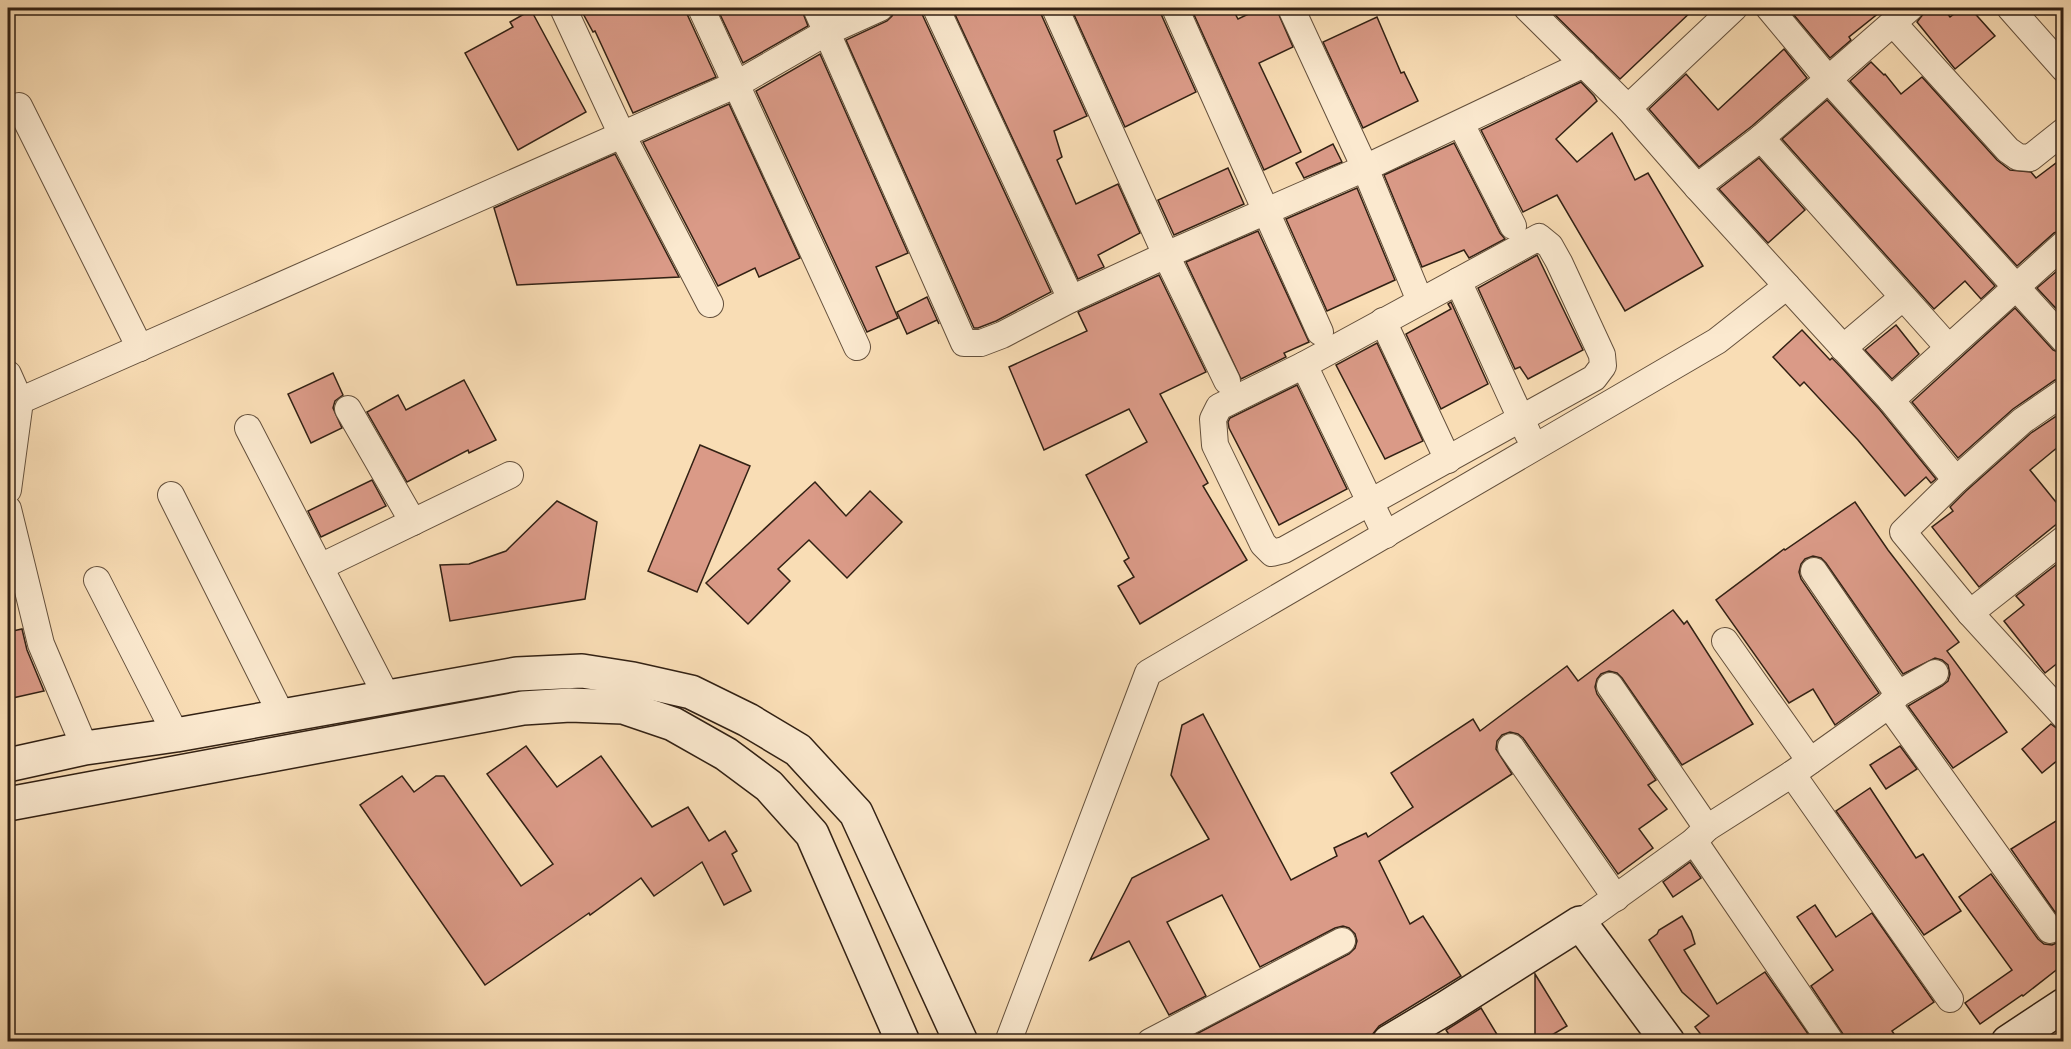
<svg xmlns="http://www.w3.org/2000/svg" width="2071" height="1049" viewBox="0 0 2071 1049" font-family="'IM FELL English',serif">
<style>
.building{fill:#da9a87;stroke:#322114;stroke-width:1.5}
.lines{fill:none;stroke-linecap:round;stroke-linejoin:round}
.street-casing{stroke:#64503c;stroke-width:28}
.secondary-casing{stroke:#322114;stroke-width:36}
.street{stroke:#fbe9cf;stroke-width:26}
.secondary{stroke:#fbe9cf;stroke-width:33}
</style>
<rect width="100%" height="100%" fill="#f9ddb5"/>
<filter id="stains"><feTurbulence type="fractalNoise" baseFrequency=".00333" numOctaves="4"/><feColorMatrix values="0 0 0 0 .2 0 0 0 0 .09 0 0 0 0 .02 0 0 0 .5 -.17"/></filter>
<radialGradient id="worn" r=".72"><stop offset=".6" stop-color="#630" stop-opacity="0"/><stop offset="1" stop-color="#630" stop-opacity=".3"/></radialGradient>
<g class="building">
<path d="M580 8H686L687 14 716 77 633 113 595 31 593 32Z"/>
<path d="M717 8H801L808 26 743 63Z"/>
<path d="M895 8H921L922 14 1051 292 996 321 978 328H974L846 40 887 21 892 16Z"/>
<path d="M952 8H1040L1041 14 1087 116 1054 131 1062 157 1057 160 1076 204 1118 184 1140 233 1098 255 1104 267 1078 279Z"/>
<path d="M1071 8H1160L1161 14 1196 92 1125 127Z"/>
<path d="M1191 8H1232L1238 19 1261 8H1276L1293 47 1259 63 1301 152 1264 170Z"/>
<path d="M1548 8H1695L1620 79Z"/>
<path d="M1788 8H1885L1849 37 1851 40 1830 58Z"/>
<path d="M1925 8H1943L1950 17 1962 8H1970L1995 36 1955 69 1917 22 1924 13Z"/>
<path d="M531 10 586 112 518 150 465 53 513 27 510 22Z"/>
<path d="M1377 17 1401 73 1404 72 1418 101 1363 128 1323 42Z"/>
<path d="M1784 49 1807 78 1752 126 1699 167 1649 109 1686 74 1718 110Z"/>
<path d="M820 54 908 253 876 267 898 318 867 332 756 91Z"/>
<path d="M1871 62 1884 75 1885 74 1901 94 1922 77 1997 160 2010 170 2031 172 2036 178 2064 157V229L2054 233 2017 266 1850 81Z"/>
<path d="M1581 82 1594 96 1597 101 1556 139 1577 162 1612 133 1635 180 1648 173 1703 266 1625 311 1557 195 1523 212 1481 130Z"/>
<path d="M1827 100 1995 286 1981 299 1965 281 1934 309 1782 139Z"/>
<path d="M729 104 800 258 759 277 755 268 718 286 643 142Z"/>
<path d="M1454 143 1500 233 1505 239 1469 258 1464 250 1422 267 1384 175Z"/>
<path d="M1333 144 1342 162 1304 178 1296 163Z"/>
<path d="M615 154 679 277 517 285 494 208Z"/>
<path d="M1759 158 1805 210 1768 243 1719 189Z"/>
<path d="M1228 168 1244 204 1174 235 1158 200Z"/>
<path d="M1357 188 1395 280 1327 311 1286 219Z"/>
<path d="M1258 231 1309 342 1284 353 1286 357 1241 379 1186 262Z"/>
<path d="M1537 255 1583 350 1528 379 1520 367 1515 369 1478 288Z"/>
<path d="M2064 265V317L2037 288Z"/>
<path d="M1159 275 1206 372 1160 394 1208 483 1203 486 1247 560 1140 624 1118 586 1134 577 1124 561 1129 558 1086 475 1147 442 1129 409 1044 450 1009 367 1087 331 1078 312Z"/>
<path d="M927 297 939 324 937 320 907 334 897 312Z"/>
<path d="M1451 302 1488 384 1441 409 1406 334 1451 309 1448 304Z"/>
<path d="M2015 308 2053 350 2064 355V377L2055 380 2013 409 1958 458 1912 402Z"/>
<path d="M1896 325 1919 354 1892 379 1865 350Z"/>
<path d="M1802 330 1830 360 1832 358 1842 368 1880 410 1936 479 1931 483 1926 477 1905 496 1858 440 1804 382 1800 386 1773 357Z"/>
<path d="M1377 343 1423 441 1385 459 1336 365Z"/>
<path d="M333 373 343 395 335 401 333 408 342 428 311 443 288 394Z"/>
<path d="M464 380 496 440 469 453 468 450 407 482 367 412 398 395 406 410Z"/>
<path d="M1297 385 1347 489 1279 525 1229 428 1228 422 1230 418Z"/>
<path d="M2064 411V442L2030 470 2064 512V518L1979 587 1932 527 1953 511 1950 507 1966 491 2031 433Z"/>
<path d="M700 445 750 466 697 592 648 571Z"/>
<path d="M372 480 386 506 321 537 308 511Z"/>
<path d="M815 482 846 516 870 491 902 522 847 578 809 540 778 569 790 581 748 624 706 583Z"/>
<path d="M557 501 597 522 585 599 450 621 440 565 469 564 506 551Z"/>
<path d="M1855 502 1888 550 1959 642 1947 651 2007 732 1953 768 1908 706 1942 686 1948 681 1950 674 1948 665 1942 660 1935 658 1903 674 1826 563 1821 558 1813 556 1805 559 1801 564 1799 572 1801 579 1879 693 1835 725 1813 689 1789 703 1716 600 1784 549 1785 550Z"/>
<path d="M2057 564 2064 573V658L2045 673 2004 621 2024 605 2016 596Z"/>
<path d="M1673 610 1684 624 1687 621 1753 724 1682 765 1622 678 1617 673 1609 671 1601 674 1597 679 1595 687 1597 694 1656 780 1648 785 1667 809 1639 829 1653 848 1618 874 1523 738 1518 734 1510 732 1502 735 1497 741 1496 749 1512 774 1379 861 1410 924 1423 916 1461 976 1379 1026 1372 1035 1361 1041H1183L1349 954 1355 948 1357 941 1355 934 1349 928 1343 926 1335 928 1260 967 1222 895 1167 922 1206 996 1169 1015 1129 941 1090 960 1132 878 1209 839 1171 775 1182 725 1203 714 1291 880 1337 856 1334 848 1366 833 1368 837 1413 807 1391 773 1473 719 1480 731 1567 666 1578 681Z"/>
<path d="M22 629 27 650 44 691 8 699V632Z"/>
<path d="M2051 724 2059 730 2064 731V755L2042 773 2022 749Z"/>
<path d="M526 746 557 787 601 756 652 827 688 807 709 841 725 831 737 851 732 854 751 891 724 905 702 862 654 896 641 878 590 915 589 913 485 985 360 805 402 776 414 792 436 776H444L521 886 553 864 487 774Z"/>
<path d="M1900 746 1917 769 1886 789 1870 765Z"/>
<path d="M1870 788 1916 858 1923 854 1961 911 1924 935 1836 811Z"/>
<path d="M2064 816V925L2011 849Z"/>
<path d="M1690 862 1701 878 1673 897 1663 882Z"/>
<path d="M1991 874 2038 939 2044 944 2052 945 2059 942 2064 936V964L2023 996 2022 995 1980 1024 1965 1003 2012 970 1959 897Z"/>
<path d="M1815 905 1836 937 1872 913 1934 1002 1892 1031 1899 1041H1846L1843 1034 1811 986 1833 970 1797 917Z"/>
<path d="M1682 916 1691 931 1695 944 1684 950 1717 1004 1765 972 1813 1041H1706L1695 1027 1709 1016 1682 992 1649 940 1657 934 1659 930Z"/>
<path d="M1535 974 1567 1026 1542 1041H1535Z"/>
<path d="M1481 1008 1501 1041H1453L1446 1030Z"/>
</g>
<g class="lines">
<defs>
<g id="street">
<path d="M563 8 622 135 710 304"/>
<path d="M701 8 857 347"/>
<path d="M816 8 964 343H981L1002 335 1071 299 1166 255 1365 168 1584 64"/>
<path d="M936 8 1071 299"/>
<path d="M1055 8 1166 255 1227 381"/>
<path d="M1175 8 1320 332"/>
<path d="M1291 8 1365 168 1420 301"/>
<path d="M1769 8 1829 80 2064 340"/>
<path d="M2010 8 2064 69"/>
<path d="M1893 23 2008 150 2018 157 2030 158 2064 131"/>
<path d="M19 106 140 348"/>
<path d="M1628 108 1734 8"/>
<path d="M1461 124 1513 226"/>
<path d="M1761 138 1948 347"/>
<path d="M1697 187 1761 138 1910 8"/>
<path d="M1539 237 1550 246 1559 262 1602 355 1603 366 1594 378 1284 550 1272 553 1263 544 1215 445 1213 419 1219 407 1304 365Z"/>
<path d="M1458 281 1528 434"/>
<path d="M1787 286 1891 400 1956 480"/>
<path d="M1383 321 1448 460"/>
<path d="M1843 348 1902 298"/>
<path d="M1304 365 1386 535"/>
<path d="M8 374 20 401 8 490"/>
<path d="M2064 392 2022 421 1956 480 1903 532 1970 613 2064 716"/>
<path d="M1891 400 2064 244"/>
<path d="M8 406 737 84 827 32 880 8"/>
<path d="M348 409 413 522"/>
<path d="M248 428 387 697"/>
<path d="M171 495 282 716"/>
<path d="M8 509 41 644 85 748"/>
<path d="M320 567 510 475"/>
<path d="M1814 571 1898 694"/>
<path d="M97 580 176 735"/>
<path d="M1970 613 2064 539"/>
<path d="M1725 641 1810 761"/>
<path d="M1610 686 1707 828"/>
<path d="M1889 705 2050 930"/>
<path d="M1511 747 1616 898"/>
<path d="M1792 774 1950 999"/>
<path d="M1694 841 1831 1042"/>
<path d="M1580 923 1694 841 1707 828 1792 774 1889 705 1898 694 1935 673"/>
<path d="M1008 1042 1148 673 1717 341 1787 286 1697 187 1628 108 1527 8"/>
<path d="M1150 1042 1342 941"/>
</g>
<g id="secondary">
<path d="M8 765 85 748 176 735 517 674 582 671 633 679 691 692 748 720 798 750 856 813 961 1042"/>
<path d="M8 804 523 708 570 705 623 707 673 724 726 754 769 786 812 834 903 1042"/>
<path d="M1389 1042 1446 1008 1580 923 1668 1042"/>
<path d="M2008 1042 2064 1005"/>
</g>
</defs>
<use href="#street" class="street-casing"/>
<use href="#secondary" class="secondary-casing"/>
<use href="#street" class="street"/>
<use href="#secondary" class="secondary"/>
</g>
<rect width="2071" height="1049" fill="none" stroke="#f9ddb5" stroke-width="30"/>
<rect x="9" y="9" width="2053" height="1031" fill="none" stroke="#322114" stroke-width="3"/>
<rect x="15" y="15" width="2041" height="1019" fill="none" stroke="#322114" stroke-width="1.5"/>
<rect width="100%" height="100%" filter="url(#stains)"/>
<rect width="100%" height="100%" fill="url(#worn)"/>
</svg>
